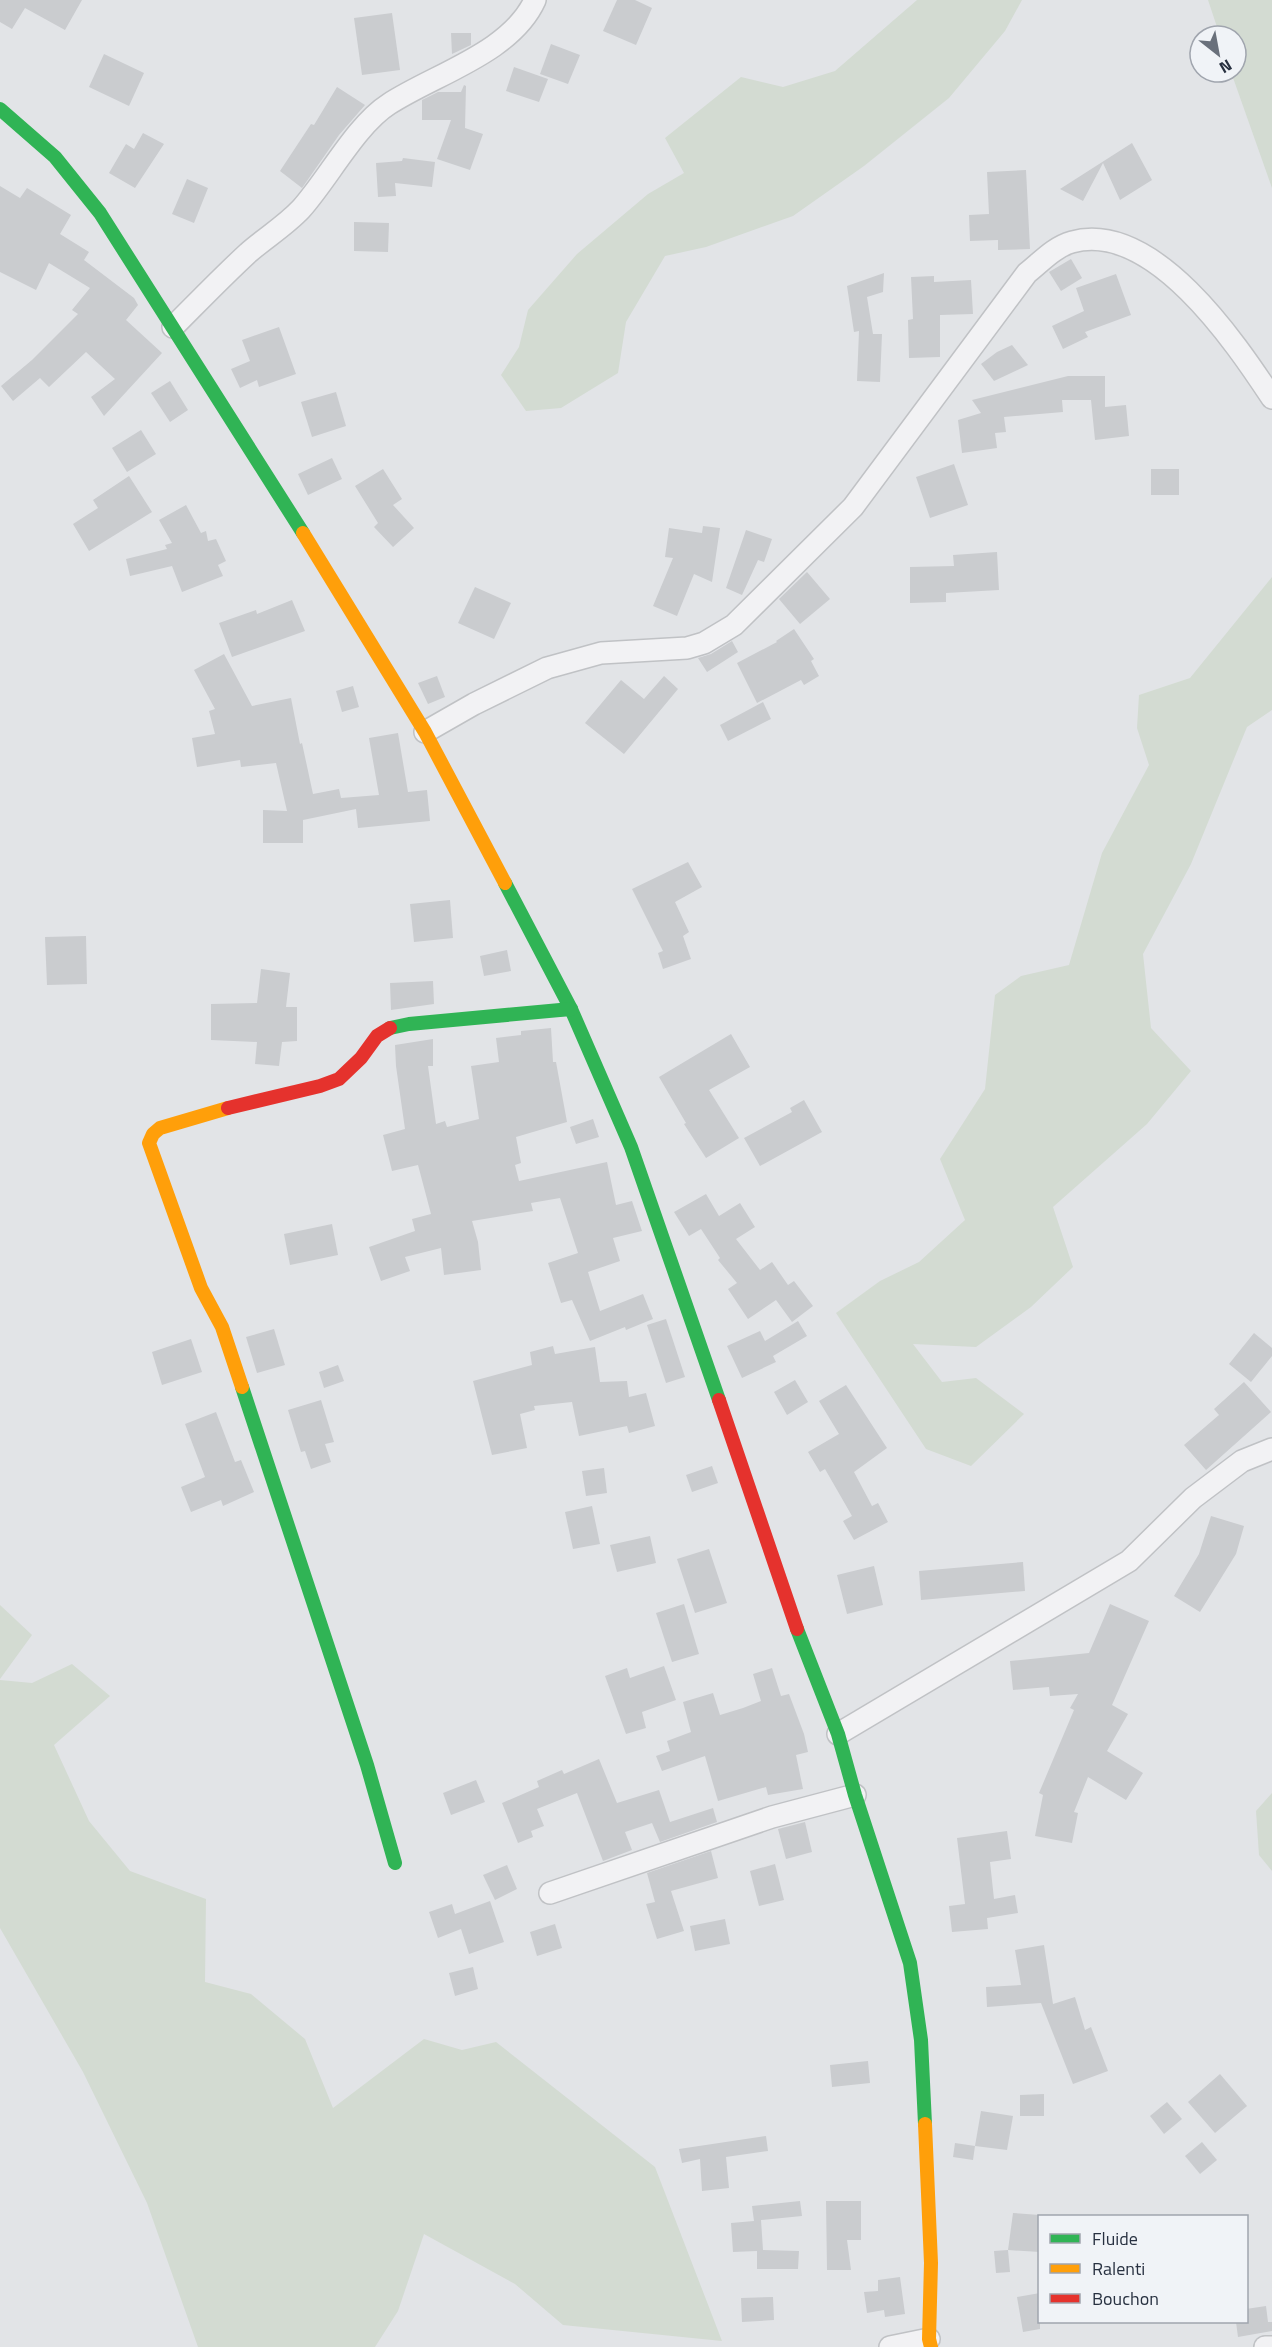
<svg xmlns="http://www.w3.org/2000/svg" width="1272" height="2347" viewBox="0 0 1272 2347" font-family="'Titillium Web',sans-serif">
<style>
.green{fill:#d3dbd2}
.building{fill:#cacccf}
.lines{fill:none;stroke-linecap:round;stroke-linejoin:round}
.street-casing{stroke:#c0c2c5;stroke-width:24}
.street{stroke:#f2f2f4;stroke-width:21}
.fast{stroke:#30b455;stroke-width:14}
.slow{stroke:#ff9f0a;stroke-width:14}
.jam{stroke:#e5322d;stroke-width:14}
</style>
<rect width="100%" height="100%" fill="#e2e4e7"/>
<g class="green">
<path d="M917 0H1022L1005 31 949 98 864 166 793 216 706 247 665 256 626 322 618 373 561 408 526 411 501 375 519 347 528 310 577 254 648 194 684 173 665 138 741 77 783 87 835 71Z"/>
<path d="M1208 0H1272V188L1231 72H1236V36H1220Z"/>
<path d="M1272 577V710L1247 727 1191 864 1143 954 1151 1028 1191 1071 1147 1124 1053 1207 1073 1267 1031 1307 976 1347 913 1344 942 1382 976 1378 1024 1414 971 1466 926 1449 836 1313 880 1281 919 1262 965 1220 940 1159 985 1089 995 995 1021 976 1069 965 1102 853 1149 765 1137 728 1139 695 1190 678Z"/>
<path d="M0 1605 32 1635 0 1679Z"/>
<path d="M72 1664 110 1696 54 1745 89 1821 130 1871 206 1899 205 1982 251 1994 305 2039 333 2108 424 2039 462 2050 496 2042 655 2167 722 2341 563 2325 515 2284 424 2234 398 2311 375 2347H198L147 2203 83 2072 0 1928V1680L32 1683Z"/>
<path d="M1272 1793V1871L1259 1855 1256 1811Z"/>
</g>
<g class="building">
<path d="M0 0H82L65 30 25 8 12 29 0 22Z"/>
<path d="M617 0H635L652 8 636 45 603 31Z"/>
<path d="M392 13 400 70 362 75 354 18Z"/>
<path d="M451 33H471V45L452 54Z"/>
<path d="M551 44 580 55 568 84 540 74Z"/>
<path d="M104 54 144 73 129 106 89 87Z"/>
<path d="M514 67 548 79 539 102 506 91Z"/>
<path d="M464 85 466 86 465 128 483 134 470 170 437 159 451 120H422V100L438 92H461Z"/>
<path d="M337 87 365 105 339 135 302 188 280 171 311 124 314 125Z"/>
<path d="M143 133 164 144 135 188 109 173 126 144 134 149Z"/>
<path d="M1132 143 1152 180 1120 200 1103 163 1083 201 1060 189Z"/>
<path d="M403 158 435 162 432 187 395 183 396 196 378 197 376 163 402 161Z"/>
<path d="M1026 170 1030 249 998 250V240L970 241 969 215 989 214 987 172Z"/>
<path d="M187 179 208 188 194 223 172 214Z"/>
<path d="M0 186 20 198 27 188 71 215 60 234 89 252 84 260 134 298 138 305 126 320 162 353 104 416 91 397 115 379 86 352 49 387 40 378 13 401 1 386 32 360 78 314 72 310 90 288 49 263 36 290 0 272Z"/>
<path d="M354 222 389 223 388 252 354 251Z"/>
<path d="M1071 259 1082 278 1061 291 1049 272Z"/>
<path d="M884 273 883 292 867 297 873 334H882L880 382 857 381 859 331 854 332 847 286Z"/>
<path d="M1116 274 1131 315 1085 332 1088 337 1063 349 1052 326 1084 311 1076 288Z"/>
<path d="M934 276V282L971 280 973 314 940 315V357L909 358 908 320 913 319 911 277Z"/>
<path d="M279 327 296 374 259 387 257 380 240 388 231 369 250 361 242 340Z"/>
<path d="M1012 345 1028 365 994 381 981 364 997 352Z"/>
<path d="M1068 376H1105V407L1126 405 1129 436 1095 440 1091 400H1062L1063 412 1004 417 1006 432 995 433 997 448 962 453 958 420 981 413 972 400Z"/>
<path d="M170 381 188 410 170 422 151 393Z"/>
<path d="M336 392 346 426 312 437 301 402Z"/>
<path d="M141 430 156 454 127 472 112 448Z"/>
<path d="M332 458 342 479 308 495 298 474Z"/>
<path d="M954 464 968 505 930 518 916 477Z"/>
<path d="M383 469 402 499 393 505 414 528 393 547 374 527 378 523 355 486Z"/>
<rect x="1151" y="469" width="28" height="26"/>
<path d="M129 476 152 512 89 551 73 524 98 508 93 500Z"/>
<path d="M186 505 201 533 206 531 208 541 216 539 226 561 218 565 223 576 182 592 172 566 130 576 126 559 167 549 165 545 172 543 159 520Z"/>
<path d="M703 526 720 528 712 582 694 574 677 616 653 606 673 558 665 557 669 528 702 533Z"/>
<path d="M746 530 772 539 764 562 758 560 742 595 726 588Z"/>
<path d="M997 552 999 590 946 593V602L910 603V567L954 566 953 555Z"/>
<path d="M807 572 830 599 800 624 779 599Z"/>
<path d="M475 587 511 603 494 639 458 623Z"/>
<path d="M292 600 305 631 232 657 219 623 256 610 257 614Z"/>
<path d="M794 629 814 659 811 661 819 676 804 685 801 680 757 703 737 663 777 642 776 641Z"/>
<path d="M732 641 738 652 707 672 698 658 711 654Z"/>
<path d="M224 654 252 706 291 698 300 744 302 743 313 794 339 789 341 798 379 795 369 738 398 733 408 792 427 790 430 821 358 828 356 809 303 820V843H263V810L287 811 276 763 241 767 240 760 197 767 192 738 215 734 209 711 215 709 194 670Z"/>
<path d="M437 676 445 697 428 704 418 683Z"/>
<path d="M664 676 678 689 624 754 585 723 621 680 644 699Z"/>
<path d="M353 686 359 707 342 712 336 691Z"/>
<path d="M763 702 771 719 728 741 720 725Z"/>
<path d="M688 862 702 887 675 902 689 932 683 936 691 959 663 969 658 953 663 951 632 889Z"/>
<path d="M450 900 453 938 414 942 410 904Z"/>
<path d="M86 936 87 984 47 985 45 937Z"/>
<path d="M507 950 511 971 484 976 480 956Z"/>
<path d="M261 969 290 973 286 1007H297V1041L282 1042 279 1066 255 1064 257 1042 211 1040V1004L257 1003Z"/>
<path d="M433 981 434 1004 391 1010 390 983Z"/>
<path d="M551 1028 553 1062H556L567 1122 516 1137 521 1163 515 1165 519 1181 607 1162 616 1205 632 1201 642 1231 613 1238 620 1261 588 1272 600 1311 643 1294 653 1319 626 1330 625 1327 590 1341 572 1300 561 1303 548 1263 578 1253 560 1198 531 1203 533 1211 472 1221 478 1242 481 1270 444 1275 441 1248 405 1257 410 1271 381 1281 369 1247 415 1231 412 1219 431 1214 418 1165 392 1171 383 1135 405 1129 396 1066 395 1045 433 1039V1066H428L436 1124 445 1121 447 1127 479 1119 471 1066 499 1062 496 1038 521 1035V1031Z"/>
<path d="M731 1034 750 1067 709 1090 739 1138 706 1158 684 1124 686 1123 659 1077Z"/>
<path d="M804 1100 822 1132 760 1166 744 1138 792 1112 790 1108Z"/>
<path d="M593 1119 599 1137 576 1144 570 1127Z"/>
<path d="M706 1194 719 1216 740 1203 755 1227 736 1239 760 1270 772 1262 788 1285 794 1281 813 1306 792 1322 776 1300 748 1319 728 1289 737 1283 718 1260 720 1258 701 1229 689 1236 674 1212Z"/>
<path d="M332 1224 338 1255 290 1265 284 1234Z"/>
<path d="M666 1319 685 1377 666 1383 647 1325Z"/>
<path d="M798 1321 807 1336 773 1356 776 1362 742 1378 727 1346 760 1331 765 1341Z"/>
<path d="M274 1329 285 1365 257 1373 246 1337Z"/>
<path d="M1254 1333 1272 1348V1356L1251 1382 1229 1364Z"/>
<path d="M191 1339 202 1372 162 1385 152 1352Z"/>
<path d="M553 1346 555 1354 595 1347 600 1382 627 1381 629 1397 646 1393 655 1426 629 1433 627 1426 579 1436 572 1402 534 1406 535 1410 520 1414 527 1448 492 1455 473 1381 532 1365 530 1352Z"/>
<path d="M338 1365 344 1381 324 1388 319 1372Z"/>
<path d="M795 1380 808 1402 787 1415 774 1392Z"/>
<path d="M1244 1382 1271 1412 1206 1470 1184 1445 1219 1415 1214 1409Z"/>
<path d="M846 1385 887 1448 854 1472 872 1506 878 1503 888 1522 854 1540 843 1521 852 1516 825 1469 820 1472 808 1452 839 1434 819 1401Z"/>
<path d="M321 1400 334 1442 325 1444 331 1462 311 1469 305 1451 301 1452 288 1410Z"/>
<path d="M216 1412 235 1462 241 1460 254 1492 223 1506 221 1500 191 1512 181 1487 205 1477 185 1424Z"/>
<path d="M712 1466 718 1483 692 1492 686 1475Z"/>
<path d="M604 1468 607 1493 586 1496 582 1471Z"/>
<path d="M592 1506 600 1544 573 1549 565 1512Z"/>
<path d="M1211 1516 1244 1526 1236 1554 1200 1612 1174 1596 1199 1554Z"/>
<path d="M650 1536 656 1563 617 1572 610 1545Z"/>
<path d="M709 1549 727 1603 695 1613 677 1559Z"/>
<path d="M1023 1562 1025 1591 921 1600 919 1571Z"/>
<path d="M874 1566 883 1605 847 1614 837 1575Z"/>
<path d="M684 1604 699 1654 672 1662 656 1613Z"/>
<path d="M1110 1604 1149 1621 1112 1705 1128 1714 1107 1751 1143 1773 1126 1800 1088 1777 1074 1812 1078 1813 1072 1843 1035 1836 1043 1795 1039 1793 1074 1710 1070 1708 1078 1694 1050 1696 1049 1687 1013 1690 1010 1661 1089 1653Z"/>
<path d="M664 1666 676 1700 642 1712 646 1728 626 1734 605 1676 627 1668 630 1678Z"/>
<path d="M772 1668 781 1696 789 1694 804 1734 808 1752 796 1755 803 1789 768 1795 766 1787 718 1801 705 1756 662 1771 656 1756 670 1751 667 1741 691 1732 683 1702 713 1693 720 1715 743 1708 761 1701 753 1674Z"/>
<path d="M599 1759 617 1803 659 1790 670 1822 713 1808 717 1822 660 1842 652 1823 625 1832 632 1850 603 1861 577 1793 537 1809 544 1826 531 1831 533 1837 518 1843 502 1803 539 1787 537 1781 562 1770 564 1774Z"/>
<path d="M476 1780 485 1802 451 1815 443 1793Z"/>
<path d="M805 1822 812 1852 786 1859 778 1829Z"/>
<path d="M1007 1831 1011 1859 990 1862 994 1899 1015 1895 1018 1913 987 1918 988 1929 952 1932 949 1906 965 1904 957 1838Z"/>
<path d="M711 1851 718 1878 671 1891 684 1931 657 1939 646 1904 655 1902 647 1873Z"/>
<path d="M775 1864 784 1900 759 1906 750 1871Z"/>
<path d="M507 1865 517 1889 495 1900 483 1875Z"/>
<path d="M490 1901 504 1942 469 1954 461 1929 438 1938 429 1912 452 1904 455 1914Z"/>
<path d="M725 1919 730 1944 695 1951 690 1926Z"/>
<path d="M555 1924 562 1948 537 1956 530 1932Z"/>
<path d="M1044 1945 1053 2004 1075 1997 1085 2030 1091 2027 1108 2071 1073 2084 1041 2003 987 2007 986 1987 1021 1985 1015 1950Z"/>
<path d="M473 1967 478 1989 455 1996 449 1973Z"/>
<path d="M868 2061 870 2083 832 2087 830 2065Z"/>
<path d="M1220 2074 1247 2106 1215 2133 1188 2102Z"/>
<path d="M1044 2094V2116H1020V2095Z"/>
<path d="M1167 2102 1182 2119 1164 2134 1150 2116Z"/>
<path d="M981 2111 1013 2116 1007 2150 975 2146Z"/>
<path d="M766 2136 768 2151 726 2157 729 2188 702 2191 700 2159 682 2163 679 2149Z"/>
<path d="M1202 2142 1217 2160 1200 2174 1185 2156Z"/>
<path d="M955 2143 975 2146 973 2160 953 2157Z"/>
<path d="M800 2201 802 2216 761 2220 763 2250 799 2251 798 2269H757V2251L733 2252 731 2223 754 2221 752 2206Z"/>
<path d="M826 2201H861V2240H847L851 2270H827Z"/>
<path d="M1013 2213 1040 2215V2252L1008 2250Z"/>
<path d="M1008 2250 1010 2272 996 2273 994 2251Z"/>
<path d="M900 2277 905 2314 885 2317 884 2310 867 2313 864 2292 878 2291V2280Z"/>
<path d="M1040 2293V2329L1023 2332 1017 2297Z"/>
<path d="M773 2297 774 2320 742 2322 741 2298Z"/>
<path d="M1266 2306 1268 2322H1272V2331L1238 2337 1236 2322H1246V2309Z"/>
</g>
<g class="lines">
<defs>
<g id="street">
<path d="M173 327C198 302 222 277 248 253 265 238 285 226 301 209 328 179 356 125 389 104 435 74 511 53 535 0"/>
<path d="M425 732 474 704 547 668 601 653 687 648 704 643 734 625 853 507 1027 273C1041 262 1054 247 1072 242 1153 220 1235 342 1272 398"/>
<path d="M838 1734 1129 1561 1193 1498 1242 1461 1272 1449"/>
<path d="M550 1893 772 1817 855 1795"/>
<path d="M890 2347 929 2339"/>
<path d="M1265 2347H1272"/>
</g>
</defs>
<use href="#street" class="street-casing"/>
<use href="#street" class="street"/>
<g class="fast">
<path d="M0 109 55 157 100 213 303 533"/>
<path d="M505 883 571 1009 631 1147 719 1400"/>
<path d="M390 1028 409 1024 571 1009"/>
<path d="M242 1387 367 1765 395 1863"/>
<path d="M797 1629 838 1734 855 1795 910 1963 921 2040 925 2124"/>
</g>
<g class="slow">
<path d="M303 533 425 732 505 883"/>
<path d="M228 1108 160 1128 153 1134 149 1143 201 1288 222 1327 242 1387"/>
<path d="M925 2124 931 2263 929 2339 931 2347"/>
</g>
<g class="jam">
<path d="M228 1108 320 1086 339 1079 361 1058 377 1036 390 1028"/>
<path d="M719 1400 797 1629"/>
</g>
</g>
<rect x="1038" y="2215" width="210" height="108" fill="#f0f3f7" stroke="#a0a5ae" stroke-width="1.5"/>
<rect x="1050" y="2234" width="30" height="9" fill="#30b455" stroke="#a0a5ae" stroke-width="1.5"/>
<text x="1092" y="2245" font-size="18" fill="#283141">Fluide</text>
<rect x="1050" y="2264" width="30" height="9" fill="#ff9f0a" stroke="#a0a5ae" stroke-width="1.5"/>
<text x="1092" y="2275" font-size="18" fill="#283141">Ralenti</text>
<rect x="1050" y="2294" width="30" height="9" fill="#e5322d" stroke="#a0a5ae" stroke-width="1.5"/>
<text x="1092" y="2305" font-size="18" fill="#283141">Bouchon</text>
<g transform="translate(1218 54) rotate(149)"><circle r="28" fill="#f0f3f7" stroke="#a0a5ae" stroke-width="1.5"/>
<path d="M0-4.5L10 22L0 15L-10 22Z" fill="#69707b"/>
<text y="-9" font-size="16" font-weight="bold" text-anchor="middle" fill="#283141">N</text>
</g>
</svg>
